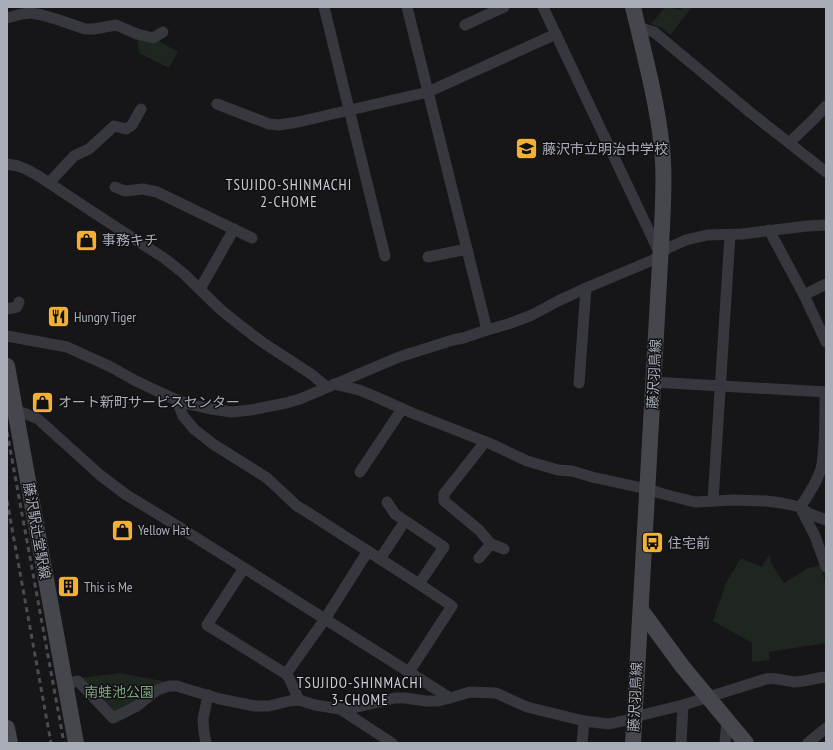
<svg xmlns="http://www.w3.org/2000/svg" width="833" height="750" viewBox="0 0 833 750" font-family="'PT Sans Narrow','Noto Sans JP',sans-serif">
<style>
.green{fill:#1e261f}
.lines{fill:none;stroke-linecap:round;stroke-linejoin:round}
.street{stroke:#37383d;stroke-width:11}
.secondary{stroke:#45474d;stroke-width:16}
.rail{stroke:#4a4c52;stroke-width:3;stroke-dasharray:5 4;stroke-linecap:butt}
.labels{text-anchor:middle;dominant-baseline:central;stroke-width:3;stroke-linejoin:round;paint-order:stroke}
.poi-label{font-size:14px;fill:#a8adb8;stroke:#111113;text-anchor:start}
.street-label{font-size:14px;fill:#a8adb8;stroke:#111113}
.park-label{font-size:14px;fill:#7fa381;stroke:#111113}
.neighbourhood-label{font-size:15px;letter-spacing:1px;fill:#c9ccd4;stroke:#111113}
</style>
<rect width="100%" height="100%" fill="#161618"/>
<g class="green">
<path d="M665 7C671 7 674 10 680 10L683 7 691 8 670 35 664 29 651 24Z"/>
<path d="M137 35 155 39 178 52 169 68 139 53Z"/>
<path d="M770 553 771 563 784 583 808 568 821 565 826 587V643L769 652 770 660 752 662V643L713 621 726 583 741 558 762 567Z"/>
<path d="M120 673 167 682 119 712 111 711 80 678Z"/>
</g>
<g class="lines">
<g class="street">
<path d="M324 7 385 256"/>
<path d="M407 7 487 330"/>
<path d="M543 7 659 252"/>
<path d="M7 18 22 14 31 13 42 15 59 20 85 29H94L116 25 137 34 153 38 163 32"/>
<path d="M465 25 504 7"/>
<path d="M638 27 654 32 751 113 826 172"/>
<path d="M217 104 269 124 279 125 298 122 428 92 556 34"/>
<path d="M789 143 814 119 826 106"/>
<path d="M7 164 18 166 28 170 40 177 105 220 164 258 183 273 221 310 241 326 262 342 311 374 327 387"/>
<path d="M49 183 74 156 89 149 114 126 126 129 132 125 141 109"/>
<path d="M115 187 125 191 143 189 157 192 252 238"/>
<path d="M769 230 804 295 826 342"/>
<path d="M428 257 467 249"/>
<path d="M200 289 234 229"/>
<path d="M804 295 826 284"/>
<path d="M7 309 17 307 19 302"/>
<path d="M7 336 67 347 111 367 136 381 172 398 188 404 211 409 232 412 251 410 286 403 300 399 399 357 453 340 463 338 487 330 508 324 532 315 558 301 586 288 653 260 668 248 686 240 707 235 742 234 807 226 826 225"/>
<path d="M653 382 826 392"/>
<path d="M579 383 586 288"/>
<path d="M334 384 359 390 374 396 412 413 489 443 527 461 558 470 572 471 592 477 647 489 663 494 695 502 734 500 766 501 782 503 800 507 810 514 826 520"/>
<path d="M825 392C825 409 825 427 824 444 823 453 823 461 821 469 817 481 808 496 800 507L815 536 826 567"/>
<path d="M177 400 183 416 194 429 213 444 267 478 297 506 307 512 419 584 452 606 409 672"/>
<path d="M15 411 24 413 38 419 100 475 125 494 179 527 450 698"/>
<path d="M485 442 444 494V501L479 530 491 544 504 549"/>
<path d="M360 472 402 409"/>
<path d="M713 501 730 235"/>
<path d="M387 502 395 514 444 547 419 584"/>
<path d="M479 558 491 544"/>
<path d="M380 559 405 521"/>
<path d="M244 568 207 625 286 674 325 619 368 551"/>
<path d="M286 674 289 678 299 700"/>
<path d="M64 684 78 681 113 718 137 706 157 690 169 686H177L183 688 220 699 255 706H269L289 701 299 700 315 705 340 709H349L395 698H405L426 701H438L450 698 470 692 496 693 527 707 584 721 609 724 627 720 634 717 683 705 766 679C776 677 785 681 794 682 805 682 815 678 826 677"/>
<path d="M340 709 392 743"/>
<path d="M206 743 204 732 203 719 208 695"/>
<path d="M582 743 584 721"/>
<path d="M681 743 683 705"/>
<path d="M725 743 727 719"/>
<path d="M808 743 826 728"/>
</g>
<g class="secondary">
<path d="M7 366 76 743"/>
<path d="M641 610 682 666 746 743"/>
<path d="M7 728 10 743"/>
<path d="M633 743 662 228C663 202 665 175 662 148 657 101 644 53 633 7"/>
</g>
<g class="rail">
<path d="M7 432 64 743"/>
<path d="M7 501 51 743"/>
</g>
</g>
<defs>
<symbol id="school-square" viewBox="-11 -11 22 22"><rect x="-9" y="-9" width="18" height="18" rx="4" fill="#f2b134" stroke="#111113"/><path d="M0-5L7-2L0 1L-7-2ZM-4 1L0 2.5L4 1V4Q0 6-4 4Z" fill="#111"/></symbol>
<symbol id="shop-square" viewBox="-11 -11 22 22"><rect x="-9" y="-9" width="18" height="18" rx="4" fill="#f2b134" stroke="#111113"/><path d="M-5-2.5h2.3a2.7 3.5 0 0 1 5.4 0H5L5.5 6h-11ZM-1.5-2.5h3a1.5 2.3 0 0 0-3 0Z" fill="#111"/></symbol>
<symbol id="restaurant-square" viewBox="-11 -11 22 22"><rect x="-9" y="-9" width="18" height="18" rx="4" fill="#f2b134" stroke="#111113"/><path d="M-5-6h1v4h1v-4h1v4h1v-4h1v5L-1.5 .5V6h-2V.5L-5-1ZM5-6V6H3V1.5H1.5Q1.5-4 5-6Z" fill="#111"/></symbol>
<symbol id="bus-square" viewBox="-11 -11 22 22"><rect x="-9" y="-9" width="18" height="18" rx="4" fill="#f2b134" stroke="#111113"/><path d="M-5-6H5V4H4V6H2V4H-2V6H-4V4H-5ZM-3.5-4V0h7V-4ZM-3.5 1.2v1.5H-2V1.2ZM2 1.2v1.5H3.5V1.2Z" fill="#111"/></symbol>
<symbol id="building-square" viewBox="-11 -11 22 22"><rect x="-9" y="-9" width="18" height="18" rx="4" fill="#f2b134" stroke="#111113"/><path d="M-4-6H4V6H1V3H-1V6H-4ZM-2.5-4.3h1.7v1.8h-1.7ZM.8-4.3h1.7v1.8H.8ZM-2.5-1h1.7V.8h-1.7ZM.8-1h1.7V.8H.8Z" fill="#111"/></symbol>
</defs>
<g fill-rule="evenodd">
<use href="#school-square" x="514" y="136" width="25" height="25"/>
<use href="#shop-square" x="74" y="228" width="25" height="25"/>
<use href="#restaurant-square" x="46" y="304" width="25" height="25"/>
<use href="#shop-square" x="30" y="390" width="25" height="25"/>
<use href="#shop-square" x="110" y="518" width="25" height="25"/>
<use href="#bus-square" x="640" y="530" width="25" height="25"/>
<use href="#building-square" x="56" y="574" width="25" height="25"/>
</g>
<g class="labels">
<g class="poi-label">
<text x="542" y="149">藤沢市立明治中学校</text>
<text x="102" y="240">事務キチ</text>
<text x="74" y="317">Hungry Tiger</text>
<text x="58" y="402">オート新町サービスセンター</text>
<text x="138" y="530">Yellow Hat</text>
<text x="668" y="543">住宅前</text>
<text x="84" y="587">This is Me</text>
</g>
<g class="street-label">
<text transform="translate(654 374) rotate(-87)">藤沢羽鳥線</text>
<text transform="translate(37 531) rotate(80)">藤沢駅辻堂駅線</text>
<text transform="translate(635 697) rotate(-87)">藤沢羽鳥線</text>
</g>
<g class="park-label">
<text x="119" y="692">南蛙池公園</text>
</g>
<g class="neighbourhood-label">
<text x="289" y="184">TSUJIDO-SHINMACHI<tspan x="289" dy="17">2-CHOME</tspan></text>
<text x="360" y="682">TSUJIDO-SHINMACHI<tspan x="360" dy="17">3-CHOME</tspan></text>
</g>
</g>
<rect width="833" height="750" fill="none" stroke="#a8adb8" stroke-width="16"/>
</svg>
